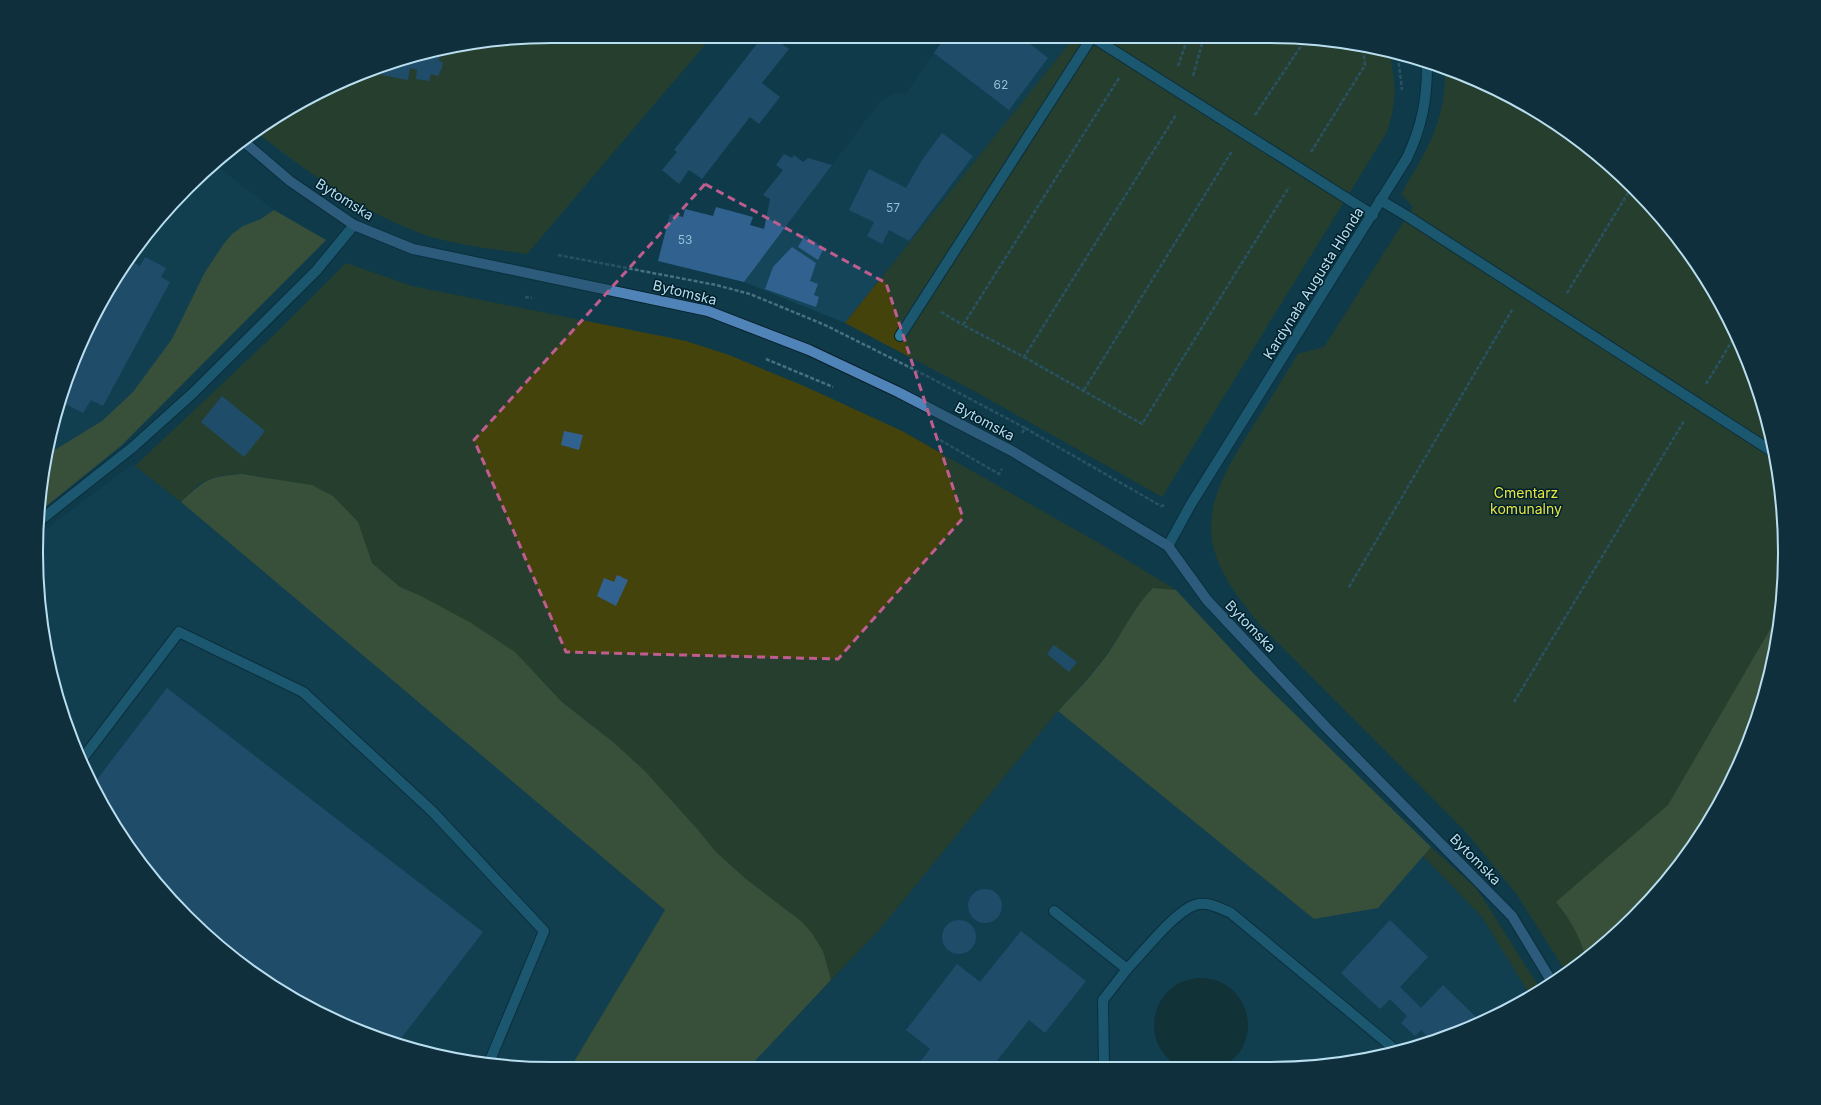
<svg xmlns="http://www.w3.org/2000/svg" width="1821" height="1105" viewBox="0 0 1821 1105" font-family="Inter,sans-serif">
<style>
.built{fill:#154558}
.green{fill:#44430b}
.forest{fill:#6a6927}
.water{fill:#142820}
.building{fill:#31628f}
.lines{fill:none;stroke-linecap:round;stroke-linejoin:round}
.lane-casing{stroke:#071f29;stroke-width:12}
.street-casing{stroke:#071f29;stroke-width:12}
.secondary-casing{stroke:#071f29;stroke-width:12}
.path{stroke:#477081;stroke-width:2.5;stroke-dasharray:4 2;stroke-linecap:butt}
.lane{stroke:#2c7b9b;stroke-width:10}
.street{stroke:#2c7b9b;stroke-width:10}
.secondary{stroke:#5083b7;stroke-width:10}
.marked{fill:none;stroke:#bf5d8f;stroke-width:3;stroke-dasharray:8 5;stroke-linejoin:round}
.labels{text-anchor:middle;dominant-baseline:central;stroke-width:3;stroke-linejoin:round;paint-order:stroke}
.number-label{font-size:12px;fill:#97bfd7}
.street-label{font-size:14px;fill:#b9deef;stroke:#00202c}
.park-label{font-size:14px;fill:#eae641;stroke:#00202c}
.rim{fill:none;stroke:#b9deef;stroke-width:2}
</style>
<rect width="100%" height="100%" fill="#0f3a4a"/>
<g class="built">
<path d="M943 40H1072L845 323 744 282 879 103 896 93 905 95Z"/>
<path d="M214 164 274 210 326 240 122 445 39 512 40 485 63 387 123 265 187 187Z"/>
<path d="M133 464 181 502 665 910 572 1065H485L355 1030 238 962 187 918 123 840 63 718 40 620 36 552 37 536Z"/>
<path d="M1058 711 1314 919 1378 908 1422 855 1482 917 1531 997 1402 1051 1303 1068 755 1066 754 1062 880 929Z"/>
</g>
<g class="green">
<path d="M485 40H709L527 254C489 248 448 245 412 230 355 207 304 169 256 132L324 89 387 63Z"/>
<path d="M1072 40H1336L1390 55C1396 87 1397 100 1387 132L1162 497 976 392 845 323Z"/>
<path d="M1445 70 1466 75 1583 143 1657 212 1716 294 1758 386 1781 485 1784 586 1779 614 1668 806 1557 902 1571 920 1581 941 1586 957 1566 972 1515 892 1465 831 1261 626C1241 601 1217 573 1212 540 1205 496 1236 454 1258 418 1272 397 1285 375 1298 354L1324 347 1413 207 1401 194C1426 151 1446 122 1445 70Z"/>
<path d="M346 263 412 286 686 341 729 355 804 386 902 431 1104 546 1176 590 1154 588C1135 607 1125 629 1110 650 1094 672 1076 691 1058 711L880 929 831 980 823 951 801 921 746 879 715 851 699 831 645 771 613 742 562 702 541 679 419 595 400 587 372 563 365 549 333 496 312 485 242 474 225 475 212 478 199 484 181 502 135 466 277 332Z"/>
<path d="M1431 847 1477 889 1541 990 1531 997 1482 917 1422 855Z"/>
</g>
<g class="forest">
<path d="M274 210 326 240 122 445 39 512 40 485 48 454 102 421 133 392 172 339 205 272 223 245 232 234 243 226 261 219Z"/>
<path d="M242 474 312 485 333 496 358 522 372 563 400 587 419 595 471 623 515 652 562 702 613 742 645 771 699 831 715 851 746 879 801 921 811 932 823 951 831 980 754 1062 755 1066 572 1065 665 910 181 502C204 480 209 476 242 474Z"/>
<path d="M1153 588 1176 590 1255 675 1431 847 1378 908 1314 919 1058 711C1077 691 1095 672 1111 649 1125 628 1135 606 1153 588Z"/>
<path d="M1779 614 1767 686 1732 781 1678 867 1609 941 1586 957C1579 936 1571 920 1556 902L1668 805Z"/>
</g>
<circle class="water" cx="1201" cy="1025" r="47"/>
<g class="building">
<path d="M760 40H776L789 49 762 83 780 97 759 124 750 117 702 179 689 170 679 184 662 170 677 152 674 150Z"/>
<path d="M943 40H1025L1048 58 1009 110 934 53Z"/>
<path d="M441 51 439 61 443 62 442 68 438 76 431 74 429 81 416 79 417 70 410 68 408 80 382 75 383 65 387 63Z"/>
<path d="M942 133 973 156 909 241 889 230 882 244 867 236 874 222 849 210 869 169 906 188 922 160Z"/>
<path d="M784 154 792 158 794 155 803 162 808 158 832 165 744 282 658 261 670 214 683 217 685 209 713 216 716 207 753 217 750 225 764 229 770 199 763 195 783 170 776 165Z"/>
<path d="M805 235 824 248 818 260 798 247Z"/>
<path d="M792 247 816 263 810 281 818 284 814 295 819 297 816 307 765 289 773 267Z"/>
<path d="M145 257 166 268 161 277 170 282 103 406 91 400 83 413 60 401 66 386 64 385 123 265 128 259 140 266Z"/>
<path d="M222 396 265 431 244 457 201 422Z"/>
<path d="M564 431 583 435 579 450 561 445Z"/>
<path d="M617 575 628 580 616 606 597 596 604 578 614 582Z"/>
<path d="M1054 645 1077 662 1069 672 1047 654Z"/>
<path d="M167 688 483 932 399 1041 355 1030 238 962 187 918 123 840 95 782Z"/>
<circle cx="985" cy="906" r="17"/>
<circle cx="959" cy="937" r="17"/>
<path d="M1390 920 1428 957 1400 987 1421 1008 1443 985 1479 1020 1431 1040 1421 1030 1415 1036 1401 1023 1407 1016 1390 999 1380 1009 1341 973Z"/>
<path d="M1021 931 1086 981 1045 1033 1029 1020 992 1067 917 1066 930 1049 906 1030 957 964 980 982Z"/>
</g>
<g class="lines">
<defs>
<g id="lane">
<path d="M1097 40 1373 215"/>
<path d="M1380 200 1407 216 1773 452"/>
<path d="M900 336 1090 40"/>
<path d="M38 522 133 447 193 393 316 271 354 225"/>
<path d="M83 758 179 632 303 692 432 811 544 931 488 1065"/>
<path d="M1054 911 1127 969 1103 1000 1104 1067"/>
<path d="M1127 969C1144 952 1174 912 1195 905 1207 901 1220 908 1231 913L1398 1052"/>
</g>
<path id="street" d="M1168 546 1191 504 1407 158C1422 126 1427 100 1427 65"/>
<path id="secondary" d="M242 140 290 181 354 225 413 249 708 311 809 350 898 392 1012 451 1168 546 1207 600 1325 726 1512 916 1552 982"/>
</defs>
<use href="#lane" class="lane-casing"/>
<use href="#street" class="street-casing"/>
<use href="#secondary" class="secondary-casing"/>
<g class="path">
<path d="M1398 57 1402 90"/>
<path d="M1178 66 1187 40"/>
<path d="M1193 76 1203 40"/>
<path d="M1119 78 963 325 1024 357 1176 115"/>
<path d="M1255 115 1305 40"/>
<path d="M1311 152 1365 65 1363 48"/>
<path d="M1630 189 1639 195"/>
<path d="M558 255 716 285 750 294 825 325 925 375 1025 428"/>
<path d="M1567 293 1631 188"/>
<path d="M525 297 532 298"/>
<path d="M941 312 963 325"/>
<path d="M1024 357 1142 424 1289 187"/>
<path d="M766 359 833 387"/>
<path d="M1706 384 1735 336"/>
<path d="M1084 390 1232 151"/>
<path d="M1022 433 1025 428 1161 506 1166 505"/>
<path d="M940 440 999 474 1002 469"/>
<path d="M1349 587 1512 310"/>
<path d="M1514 702 1684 421"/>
</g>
<use href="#lane" class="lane"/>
<use href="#street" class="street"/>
<use href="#secondary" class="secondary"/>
</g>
<path d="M0 0H1821V1105H0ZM705 184 886 283 963 518 838 659 566 652 474 440Z" fill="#0f3a4a" fill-opacity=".55" fill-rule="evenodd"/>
<path class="marked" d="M705 184 886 283 963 518 838 659 566 652 474 440Z"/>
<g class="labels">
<g class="number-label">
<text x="1001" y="84">62</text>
<text x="893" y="207">57</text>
<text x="685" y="239">53</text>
</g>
<g class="street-label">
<text transform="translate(345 199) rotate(32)">Bytomska</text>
<text transform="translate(1313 283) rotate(-58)">Kardynała Augusta Hlonda</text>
<text transform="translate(685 292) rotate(14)">Bytomska</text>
<text transform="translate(985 421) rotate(28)">Bytomska</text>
<text transform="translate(1251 626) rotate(46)">Bytomska</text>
<text transform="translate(1476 859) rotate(45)">Bytomska</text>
</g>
<g class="park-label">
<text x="1526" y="492">Cmentarz<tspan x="1526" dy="16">komunalny</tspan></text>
</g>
</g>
<path d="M0 0H1821V1105H0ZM552 43H1269A509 509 0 0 1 1778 552V553A509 509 0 0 1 1269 1062H552A509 509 0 0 1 43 553V552A509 509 0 0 1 552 43Z" fill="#0f2f3c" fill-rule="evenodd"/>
<path class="rim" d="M552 43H1269A509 509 0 0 1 1778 552V553A509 509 0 0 1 1269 1062H552A509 509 0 0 1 43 553V552A509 509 0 0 1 552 43Z"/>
</svg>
